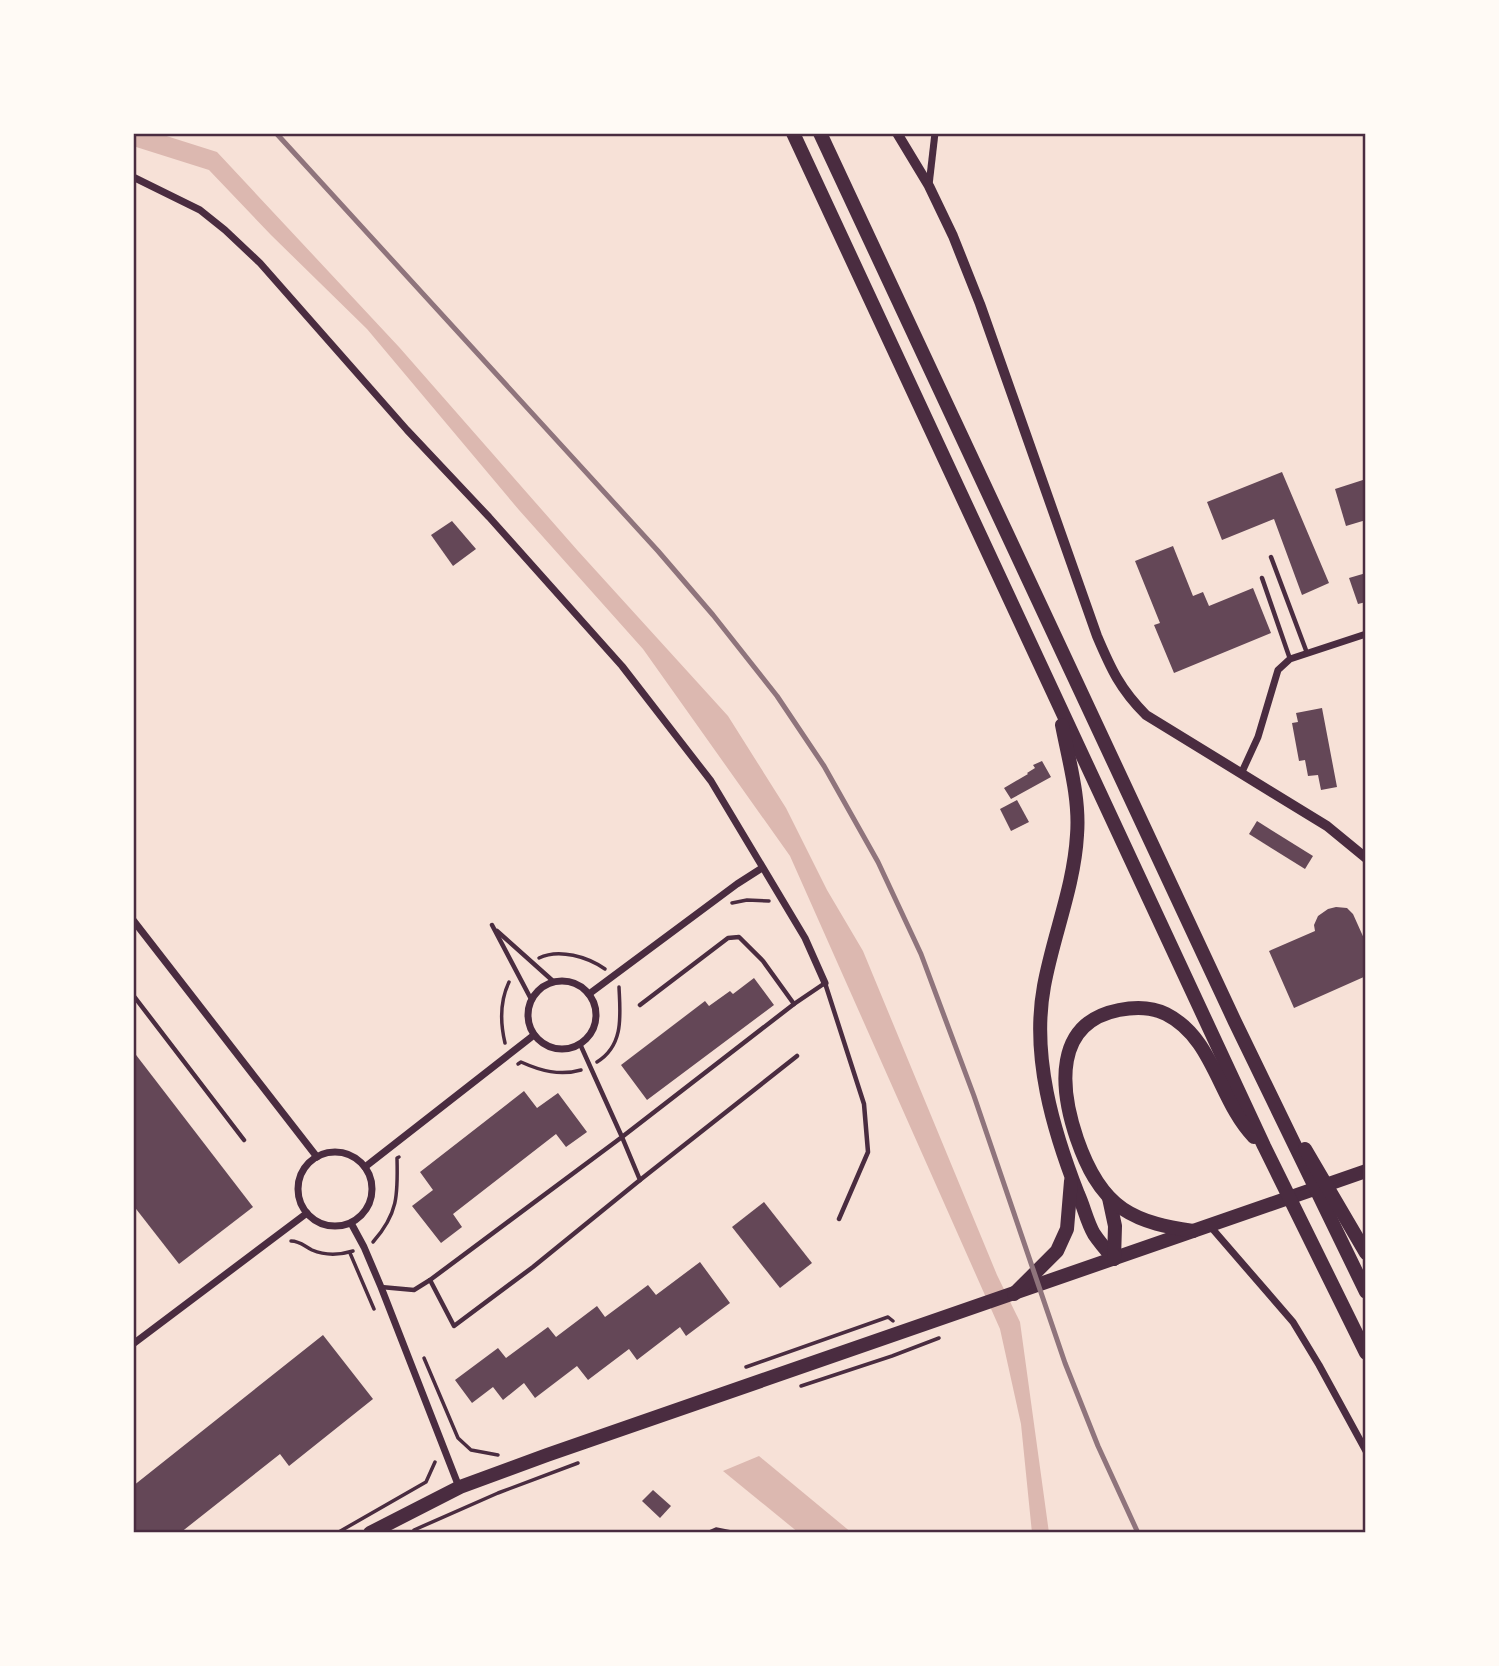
<svg xmlns="http://www.w3.org/2000/svg" width="1499" height="1666" viewBox="0 0 1499 1666" font-family="'Work Sans',sans-serif">
<style>
.water{fill:#dcb8b0}
.building{fill:#644757}
.lines{fill:none;stroke-linecap:round;stroke-linejoin:round}
.path{stroke:#4a2c40;stroke-width:3.5}
.service{stroke:#4a2c40;stroke-width:4.5}
.minor{stroke:#4a2c40;stroke-width:7}
.tertiary{stroke:#4a2c40;stroke-width:10}
.primary{stroke:#4a2c40;stroke-width:14}
.trunk{stroke:#4a2c40;stroke-width:14}
.rail{stroke:#8f747c;stroke-width:5}
.neatline{fill:none;stroke:#4a2c40;stroke-width:2.5}
</style>
<rect width="100%" height="100%" fill="#f7e1d7"/>
<g class="water">
<path d="M133 133H157L217 152 399 347 578 551 728 716 786 808 827 890 863 951 997 1275 1020 1322 1049 1533H1032L1021 1424 1000 1329 790 856 643 649 519 510 367 329 271 235 209 170 133 146Z"/>
<path d="M759 1456 852 1533H799L723 1471Z"/>
</g>
<g class="building">
<path d="M1282 472 1329 583 1302 595 1274 519 1222 540 1207 502Z"/>
<path d="M1366 479V520L1346 526 1335 489Z"/>
<path d="M452 521 476 549 453 566 431 535Z"/>
<path d="M1173 546 1193 596 1203 592 1209 606 1253 588 1271 633 1174 673 1154 625 1160 623 1135 561Z"/>
<path d="M1366 573V602L1358 604 1349 578Z"/>
<path d="M1322 708 1337 787 1321 790 1318 775 1308 776 1305 760 1299 761 1292 723 1298 722 1296 713Z"/>
<path d="M1042 761 1051 777 1011 799 1004 788 1028 774 1027 773 1035 768 1033 765Z"/>
<path d="M1017 800 1029 822 1011 831 1000 809Z"/>
<path d="M1257 821 1313 856 1305 869 1249 834Z"/>
<path d="M1336 907 1347 908 1353 914 1366 943V976L1294 1008 1269 951 1315 931 1314 925 1318 916 1328 909Z"/>
<path d="M754 978 774 1005 647 1100 621 1065 705 1001 709 1006 730 991 733 994Z"/>
<path d="M133 1051 253 1207 179 1264 133 1205Z"/>
<path d="M524 1091 537 1108 558 1093 587 1132 566 1147 556 1134 453 1214 462 1227 441 1243 412 1206 433 1190 420 1172Z"/>
<path d="M764 1202 812 1263 780 1288 732 1227Z"/>
<path d="M700 1262 730 1303 686 1336 680 1327 637 1360 629 1349 588 1380 577 1366 535 1398 524 1383 503 1400 493 1387 472 1403 455 1380 498 1348 506 1358 548 1327 556 1337 597 1306 605 1317 648 1285 656 1295Z"/>
<path d="M323 1335 373 1399 289 1466 280 1454 180 1533H133V1486Z"/>
<path d="M653 1490 671 1506 660 1518 642 1501Z"/>
</g>
<g class="lines">
<g class="path">
<path d="M732 903 747 900 769 901"/>
<path d="M539 958C559 948 588 957 605 969"/>
<path d="M505 1043C500 1022 500 1001 509 982"/>
<path d="M597 1062C625 1045 620 1013 619 987"/>
<path d="M518 1064 521 1062C541 1071 560 1076 581 1070"/>
<path d="M291 1241C300 1241 304 1246 312 1250 326 1256 340 1255 353 1251"/>
<path d="M373 1242C398 1214 398 1195 397 1158L399 1157"/>
<path d="M350 1253 374 1309"/>
<path d="M424 1358 458 1438 471 1450 498 1455"/>
<path d="M746 1367 888 1317 893 1321"/>
<path d="M801 1386 892 1356 939 1338"/>
<path d="M414 1530 498 1493 578 1463"/>
<path d="M337 1533 426 1482 435 1462"/>
<path d="M707 1533 716 1529 736 1533"/>
</g>
<g class="service">
<path d="M1271 557 1307 653"/>
<path d="M1262 578 1290 659"/>
<path d="M492 925 531 999"/>
<path d="M497 931 553 981"/>
<path d="M133 995 244 1140"/>
<path d="M640 1005 728 938 739 937 763 961 794 1004"/>
<path d="M640 1180 797 1056"/>
<path d="M430 1280 454 1326 533 1267 640 1180 622 1137 794 1004 825 983 864 1104 868 1152 839 1219"/>
<path d="M381 1287 414 1290 430 1280 622 1137 580 1044"/>
</g>
<g class="minor">
<path d="M133 177 200 210 225 230 260 263 407 430 489 517 622 666 711 781 805 938 825 983"/>
<path d="M929 185 935 133"/>
<path d="M1241 774 1258 737 1278 670 1290 659 1366 634"/>
<path d="M133 920 317 1157"/>
<circle cx="562" cy="1015" r="34"/>
<path d="M589 994 737 884 762 868"/>
<circle cx="335" cy="1189" r="37"/>
<path d="M365 1167 534 1035"/>
<path d="M351 1223 364 1247 381 1287 459 1487"/>
<path d="M1210 1226 1293 1322 1319 1365 1366 1451"/>
<path d="M133 1344 307 1213"/>
</g>
<path class="tertiary" d="M897 133 929 186 953 236 980 304 1097 636C1111 669 1120 689 1146 715L1327 826 1366 858"/>
<path class="primary" d="M370 1533 460 1487 547 1455 1366 1171"/>
<g class="trunk">
<path d="M793 133 1264 1146 1366 1353"/>
<path d="M820 133 1235 1022 1366 1292"/>
<path d="M1062 725C1069 761 1080 799 1077 835 1074 887 1053 936 1044 986 1031 1056 1053 1130 1078 1194 1084 1207 1087 1222 1094 1234 1100 1243 1107 1251 1114 1259"/>
<path d="M1305 1149 1366 1253"/>
<path d="M1109 1198 1115 1226 1114 1259"/>
<path d="M1193 1231C1168 1227 1144 1223 1123 1209 1099 1193 1086 1165 1077 1139 1060 1089 1053 1023 1119 1010 1134 1007 1152 1007 1166 1014 1214 1038 1219 1101 1254 1137"/>
<path d="M1014 1294 1057 1251 1067 1229 1071 1181"/>
</g>
<path class="rail" d="M276 133 658 551 713 615 777 696 824 766 878 862 921 954 974 1096 1065 1363 1098 1446 1138 1533"/>
</g>
<rect width="1499" height="1666" fill="none" stroke="#fffaf5" stroke-width="270"/>
<rect x="135" y="135" width="1229" height="1396" class="neatline"/>
</svg>
